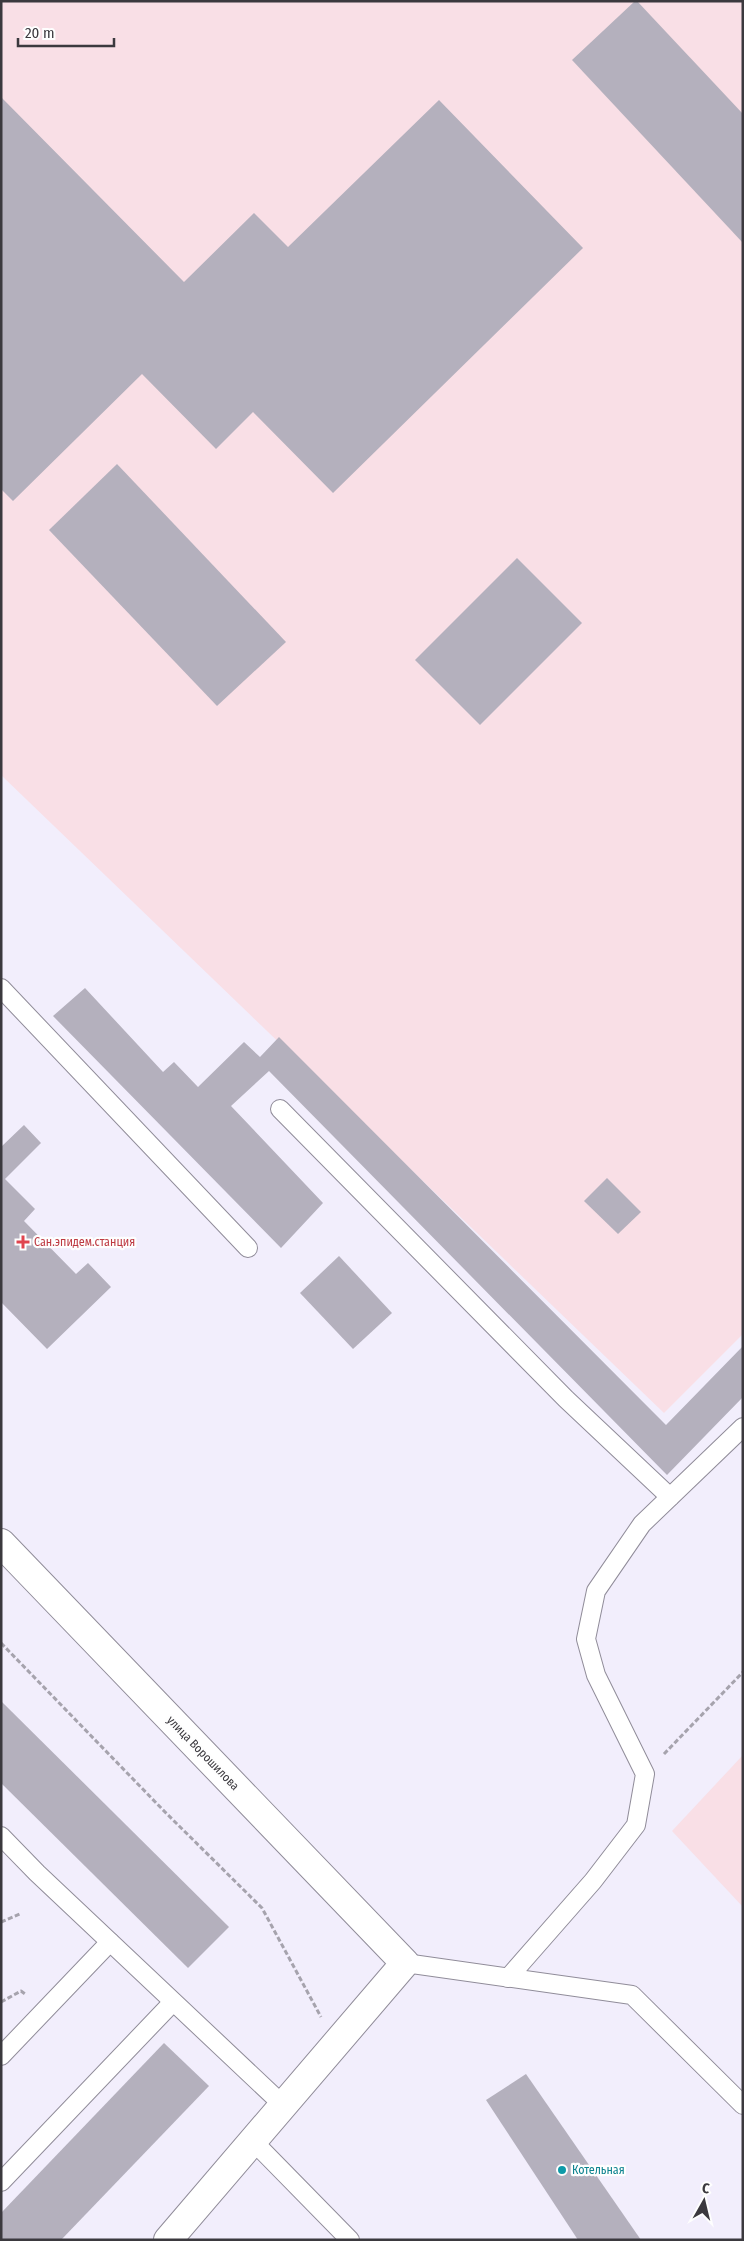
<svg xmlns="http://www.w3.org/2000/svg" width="744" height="2241" viewBox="0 0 744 2241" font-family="'Fira Sans Condensed',sans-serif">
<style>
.industrial{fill:#f9dfe6}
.building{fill:#b4b0bd}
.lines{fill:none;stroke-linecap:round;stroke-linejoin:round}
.service-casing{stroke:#908c99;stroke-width:20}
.tertiary-casing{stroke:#908c99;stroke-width:30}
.path{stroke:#a6a3ad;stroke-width:3;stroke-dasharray:5 2.5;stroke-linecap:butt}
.service{stroke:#fff;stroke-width:18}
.tertiary{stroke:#fff;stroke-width:28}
.health-dot{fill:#e0444e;stroke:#fefefe;stroke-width:2}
.culture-dot{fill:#0f9aa8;stroke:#fefefe;stroke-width:2}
.labels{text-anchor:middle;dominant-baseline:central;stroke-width:4.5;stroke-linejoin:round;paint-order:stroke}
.health-label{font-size:12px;fill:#be3a42;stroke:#fefefe;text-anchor:start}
.street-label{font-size:12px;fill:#3b393e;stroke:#fefefe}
.culture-label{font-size:12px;fill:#0d838f;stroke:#fefefe;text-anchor:start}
</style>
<rect width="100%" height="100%" fill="#f2eefc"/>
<g class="industrial">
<path d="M1 1H743V1334L664 1413 1 775Z"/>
<path d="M743 1755V1907L672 1831Z"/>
</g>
<g class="building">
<path d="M635 1H637L743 114V243L572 60Z"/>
<path d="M1 97 184 282 254 213 288 247 439 100 583 248 333 493 253 412 216 449 142 374 13 501 1 489Z"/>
<path d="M117 464 286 642 217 706 49 530Z"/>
<path d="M517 558 582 623 480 725 415 660Z"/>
<path d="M85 988 163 1072 174 1062 198 1087 244 1042 260 1057 279 1037 666 1425 743 1346V1397L667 1475 269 1071 231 1106 323 1203 281 1248 53 1016Z"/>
<path d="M24 1125 41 1143 5 1179 35 1209 24 1221 76 1274 88 1263 111 1287 47 1349 1 1302V1147Z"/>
<path d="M607 1178 641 1212 618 1234 584 1201Z"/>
<path d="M339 1256 392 1313 353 1349 300 1293Z"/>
<path d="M1 1701 229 1927 188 1968 1 1783Z"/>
<path d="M164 2043 209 2086 61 2240H1V2213Z"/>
<path d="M526 2074 641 2240H578L486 2100Z"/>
</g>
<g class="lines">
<defs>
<g id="service">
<path d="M1 988 248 1248"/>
<path d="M280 1109 566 1399 670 1497"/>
<path d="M1 1836 37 1873 283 2105"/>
<path d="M405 1963 632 1995 743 2105"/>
<path d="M508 1978 593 1881 636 1825 645 1774 596 1675 586 1639 596 1591 642 1524 743 1427"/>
<path d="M1 2056 110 1942"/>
<path d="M253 2141 350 2240"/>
<path d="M1 2182 173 2002"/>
</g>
<path id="tertiary" d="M1 1543 405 1963 168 2240"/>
</defs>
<use href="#service" class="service-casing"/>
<use href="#tertiary" class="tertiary-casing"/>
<g class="path">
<path d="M1 1643 165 1812 262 1908 321 2017"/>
<path d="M664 1754 743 1672"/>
<path d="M1 1922 20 1914"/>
<path d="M1 2002 21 1991 25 1994"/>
</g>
<use href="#service" class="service"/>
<use href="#tertiary" class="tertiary"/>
</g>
<path class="health-dot" d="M20.5 1234.5h5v5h5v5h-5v5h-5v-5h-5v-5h5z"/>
<circle class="culture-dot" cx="562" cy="2170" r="5"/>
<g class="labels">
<g class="health-label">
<text x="34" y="1242">Сан.эпидем.станция</text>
</g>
<g class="street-label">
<text transform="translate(203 1753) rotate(46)">улица Ворошилова</text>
</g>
<g class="culture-label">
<text x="572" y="2170">Котельная</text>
</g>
</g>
<rect width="744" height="2241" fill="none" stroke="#3b393e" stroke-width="5"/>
<g transform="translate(704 2201) rotate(8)" stroke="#fefefe" stroke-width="4" paint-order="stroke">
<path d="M0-4L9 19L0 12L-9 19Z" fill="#3b393e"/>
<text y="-8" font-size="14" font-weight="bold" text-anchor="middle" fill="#3b393e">С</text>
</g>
<path d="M18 38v8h96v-8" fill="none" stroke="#3b393e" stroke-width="2.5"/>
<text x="25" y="38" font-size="15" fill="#3b393e" stroke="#fefefe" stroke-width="4" paint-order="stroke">20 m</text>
</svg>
